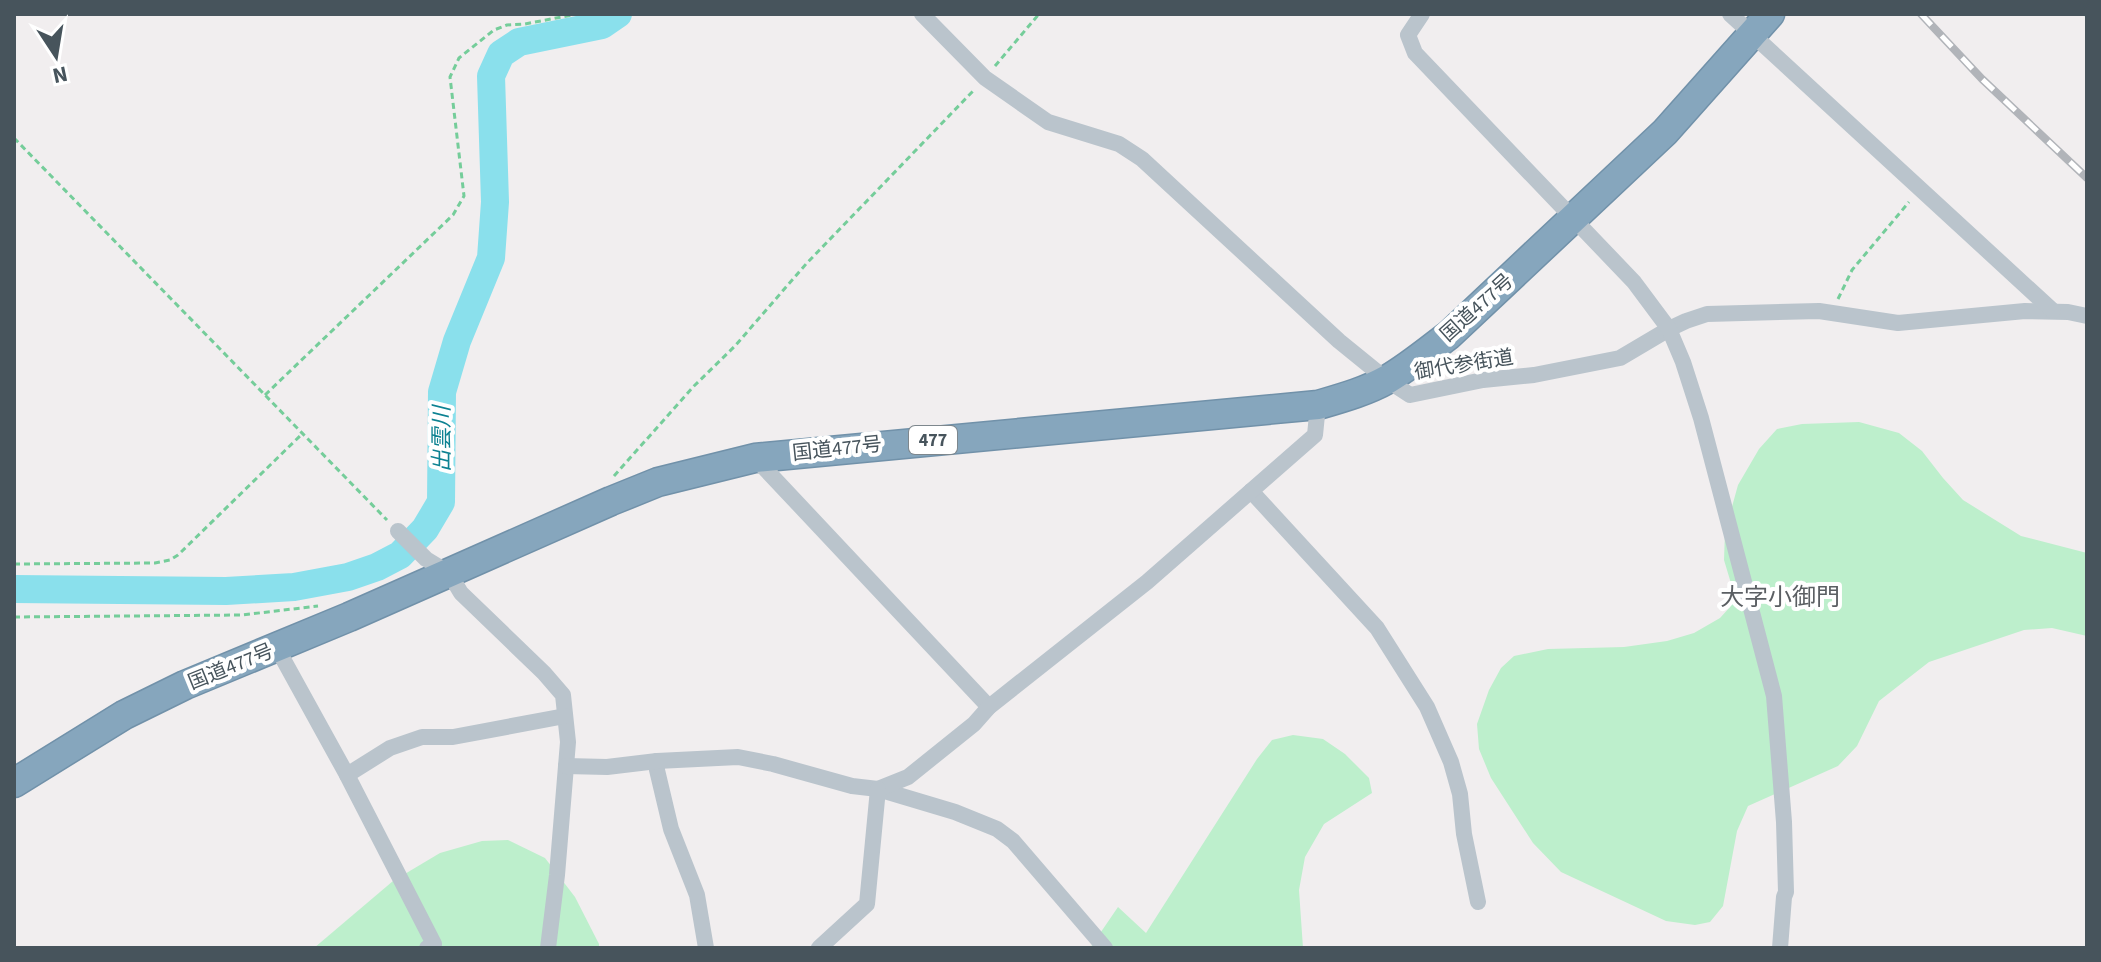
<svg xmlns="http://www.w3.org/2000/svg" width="2101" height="962" viewBox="0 0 2101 962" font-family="'Source Sans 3','Noto Sans JP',sans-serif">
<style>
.green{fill:#bdefcc}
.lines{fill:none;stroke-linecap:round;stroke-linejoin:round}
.river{stroke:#8ae0ec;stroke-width:28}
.highway-casing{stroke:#7191a9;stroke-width:31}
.path{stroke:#75cd9a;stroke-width:3;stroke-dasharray:6 4;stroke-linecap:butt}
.street{stroke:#bac4cc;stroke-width:16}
.highway{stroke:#86a6bd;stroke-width:28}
.rail-casing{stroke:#b1b4b9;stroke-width:8}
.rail{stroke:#fff;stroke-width:5;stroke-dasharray:15;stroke-linecap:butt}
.labels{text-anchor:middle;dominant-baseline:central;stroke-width:8;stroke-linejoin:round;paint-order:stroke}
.shield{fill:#fff;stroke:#7e878d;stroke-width:2}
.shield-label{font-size:18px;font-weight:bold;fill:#47545c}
.street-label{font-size:20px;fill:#47545c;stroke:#fff}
.water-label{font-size:22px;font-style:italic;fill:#0d8292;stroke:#fff}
.quarter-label{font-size:24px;fill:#5b5f63;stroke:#fff}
</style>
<rect width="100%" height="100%" fill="#f1eeef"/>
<g class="green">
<path d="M1859 422 1899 433 1922 451 1943 478 1963 500 2021 536 2087 553V636L2052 628 2024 630 1929 662 1879 701 1857 746 1838 766 1748 806 1737 831 1723 906 1710 922 1695 925 1666 921 1561 872 1533 843 1491 778 1479 749 1477 724 1489 690 1501 668 1514 656 1548 649 1624 647 1667 641 1694 633 1720 618 1730 607 1733 590 1724 560 1725 532 1738 485 1759 449 1777 429 1802 424Z"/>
<path d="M1293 735 1323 739 1345 754 1369 778 1372 793 1324 824 1305 857 1299 890 1303 948H1090L1118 907 1146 933 1257 759 1272 740Z"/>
<path d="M508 840 545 858 575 897 599 944V948H314L393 881 440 853 482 841Z"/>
</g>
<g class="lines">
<path class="river" d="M14 589 226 591 294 587 348 577 377 567 400 555 425 529 441 502 442 392 457 341 491 258 495 202 491 76 501 54 519 42 602 25 618 14"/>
<defs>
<path id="highway" d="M14 783 124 715 185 685 349 617 611 501 658 482 755 458 1318 405C1342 398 1367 391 1388 379 1410 366 1429 350 1449 335L1665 132 1770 14"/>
</defs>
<use href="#highway" class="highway-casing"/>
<g class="path">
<path d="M2085 14 2087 17"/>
<path d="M995 66 1039 14"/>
<path d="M14 138 387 520"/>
<path d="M1838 299 1852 270 1909 202"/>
<path d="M265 395 453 215 464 196 450 77 459 58 494 30 507 25 525 24 577 14"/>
<path d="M614 476 694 386 735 346 806 264 974 90"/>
<path d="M14 564 155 563 170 560 178 555 303 433"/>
<path d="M14 617 242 615 318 606"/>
</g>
<g class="street">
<path d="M922 14 985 78 1048 122 1119 144 1142 159 1339 341 1387 380 1410 395 1483 380 1534 375 1620 358 1669 329 1686 321 1707 314 1819 311 1898 323 2025 311 2068 312 2087 316"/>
<path d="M1422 14 1408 35 1415 53 1634 282 1669 329 1683 362 1701 418 1774 696 1784 822 1786 892 1784 897 1780 948"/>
<path d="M1730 14 2053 311"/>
<path d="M755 458 989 707"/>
<path d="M1251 491 1377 628 1427 707 1451 762 1460 794 1464 834 1478 902"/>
<path d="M398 531 426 559 449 573 461 593 544 673 563 695 568 742 557 875 548 948"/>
<path d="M277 648 347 775 434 944 427 948"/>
<path d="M657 761V770L671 829 697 895 706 948"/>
<path d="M566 766 607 767 657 761 738 757 773 764 852 786 878 789 955 812 997 829 1013 841 1105 948"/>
<path d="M347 775 390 748 422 737H453L565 716"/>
<path d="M878 789 908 777 974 724 989 707 1147 582 1315 435 1318 405"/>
<path d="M819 948 867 904 878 789"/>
</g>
<use href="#highway" class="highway"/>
<defs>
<path id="rail" d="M1921 14 1982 79 2087 178"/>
</defs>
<use href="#rail" class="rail-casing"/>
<use href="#rail" class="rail"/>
</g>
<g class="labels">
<rect class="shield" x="909" y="426" width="48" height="28" rx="6"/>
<g class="shield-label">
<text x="933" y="440">477</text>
</g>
<g class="street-label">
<text transform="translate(1477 308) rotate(-42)">国道477号</text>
<text transform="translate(1464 365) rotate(-9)">御代参街道</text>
<text transform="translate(837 449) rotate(-6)">国道477号</text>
<text transform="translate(231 667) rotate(-22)">国道477号</text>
</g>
<g class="water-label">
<text transform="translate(442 439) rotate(-90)">出雲川</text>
</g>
<g class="quarter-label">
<text x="1780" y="597">大字小御門</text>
</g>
</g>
<rect width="2101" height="962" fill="none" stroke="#47545c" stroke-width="32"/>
<g transform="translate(56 56) rotate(168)" stroke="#ffffff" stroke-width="6" paint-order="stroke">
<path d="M0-6L14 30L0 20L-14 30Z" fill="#47545c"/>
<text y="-12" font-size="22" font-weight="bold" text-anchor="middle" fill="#47545c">N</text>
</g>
</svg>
